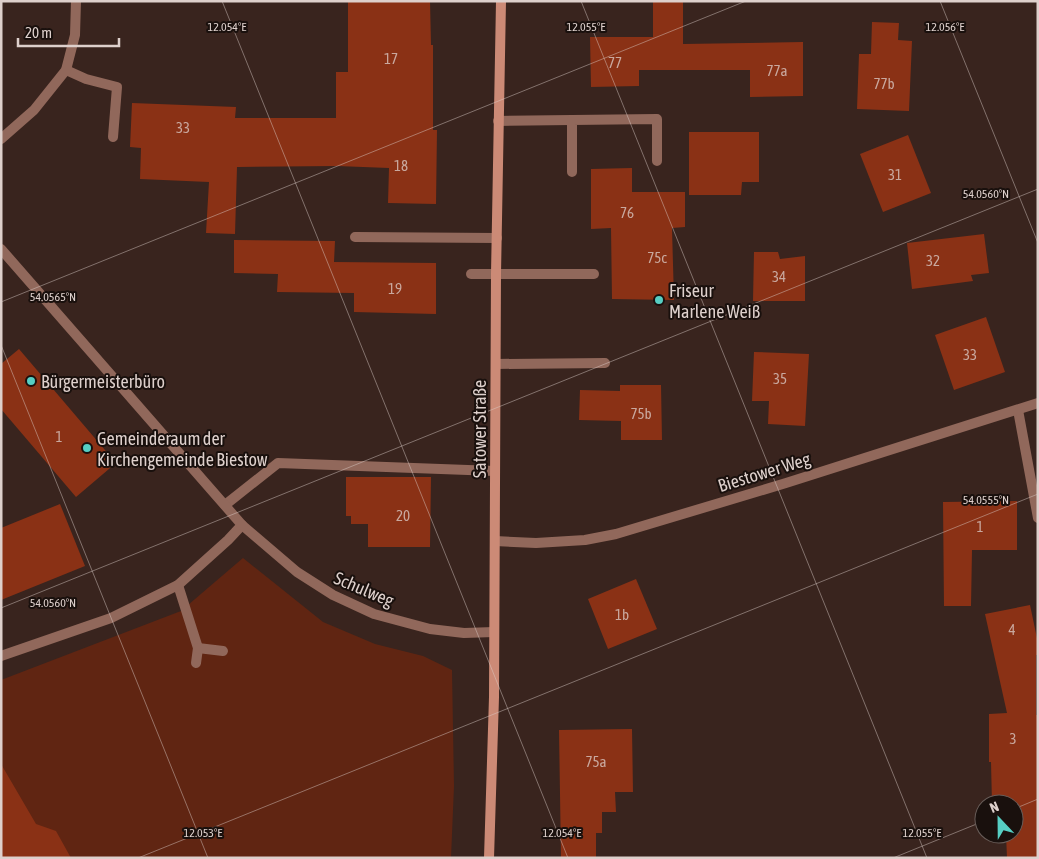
<svg xmlns="http://www.w3.org/2000/svg" width="1039" height="859" viewBox="0 0 1039 859" font-family="'Asap Condensed',sans-serif">
<style>
.green{fill:#602512}
.building{fill:#8a3115}
.lines{fill:none;stroke-linecap:round;stroke-linejoin:round}
.service{stroke:#91685b;stroke-width:10}
.minor{stroke:#91685b;stroke-width:10}
.tertiary{stroke:#91685b;stroke-width:10}
.secondary{stroke:#cc8a76;stroke-width:10}
.ticks{fill:none;stroke:#ded0cc;stroke-width:1;stroke-opacity:0.45}
.poi-dot{fill:#56cec3;stroke:#19100d;stroke-width:2}
.labels{text-anchor:middle;dominant-baseline:central;stroke-width:4;stroke-linejoin:round;paint-order:stroke}
.number-label{font-size:15px;fill:#c9a89e}
.poi-label{font-size:18px;fill:#ded0cc;stroke:#19100d;text-anchor:start}
.street-label{font-size:18px;fill:#ded0cc;stroke:#19100d}
.ticks-label{font-size:12px;text-anchor:middle;fill:#ded0cc;stroke:#19100d;stroke-width:4;stroke-linejoin:round;paint-order:stroke}
</style>
<rect width="100%" height="100%" fill="#39241e"/>
<path class="green" d="M243 558 323 622 375 644 423 656 452 670 454 786 451 858H1V680L181 611Z"/>
<g class="building">
<path d="M348 1H430L431 45H433V130H437L436 204 388 203 389 168 337 166 237 167 235 234 206 233 209 182 140 179 141 148 130 147 132 103 236 107 235 118H336V72H348Z"/>
<path d="M653 1H683V44L803 42V96L750 97V70H639V86L591 87 590 37H653Z"/>
<path d="M872 22 899 23 898 40 912 41 909 111 857 109 859 54H871Z"/>
<path d="M689 132H759V182H742L741 195H689Z"/>
<path d="M908 135 931 193 883 212 860 154Z"/>
<path d="M632 168V192H685V227L672 228 674 300 612 299 611 228 591 229V169Z"/>
<path d="M984 234 989 273 971 275 973 281 912 289 907 243Z"/>
<path d="M234 240 335 241 334 262 436 263V314L354 312V293L277 292 278 274 234 273Z"/>
<path d="M754 252H778L780 259 805 256V301H753Z"/>
<path d="M986 317 1005 372 954 390 935 335Z"/>
<path d="M19 349 116 463 76 497 1 409V364Z"/>
<path d="M754 352 809 354 805 426 768 424 769 401H752Z"/>
<path d="M620 385H661L662 440H621V421L579 420 580 390 620 391Z"/>
<path d="M346 477H431L430 547H368V524H351V516H346Z"/>
<path d="M1017 501V550H972L971 606H944L943 502Z"/>
<path d="M60 504 85 566 1 600V528Z"/>
<path d="M636 579 657 629 608 649 588 599Z"/>
<path d="M1030 605 1038 643V655H1036V715H1038V858H1007L1006 834H1014V804H992L991 762H989V714L1007 713 985 614Z"/>
<path d="M632 729 633 792H615L616 812H602V833H596V858H561L559 730Z"/>
<path d="M1 764 36 824 56 831 71 858H1Z"/>
</g>
<g class="lines">
<g class="service">
<path d="M66 70 86 79 117 87 113 137"/>
<path d="M498 121 572 120"/>
<path d="M572 172V120L657 119V161"/>
<path d="M355 237 497 238"/>
<path d="M471 274H594"/>
<path d="M496 364 605 363"/>
<path d="M225 505 278 463 495 471"/>
<path d="M178 585 198 648 196 663"/>
<path d="M198 648 223 651"/>
</g>
<g class="minor">
<path d="M1 139 34 110 66 70 75 35 76 1"/>
<path d="M1018 410 1038 518"/>
<path d="M495 541 536 543 585 540 616 534 786 483 1038 403"/>
<path d="M1 656 111 618 178 585 228 540 242 525"/>
</g>
<path class="tertiary" d="M1 249 242 525 297 572 333 595 374 614 430 629 464 633 494 632"/>
<path class="secondary" d="M489 858 494 697 496 274 501 1"/>
</g>
<path class="ticks" d="M222 1 568 858M581 1 927 858M940 1 1038 243M1 302 746 1M1 345 208 858M1 608 1038 189M1014 809 1038 799M138 858 1038 494M893 858 984 821"/>
<g class="poi-dot">
<circle cx="659" cy="300" r="5"/>
<circle cx="31" cy="381" r="5"/>
<circle cx="87" cy="448" r="5"/>
</g>
<g class="labels">
<g class="number-label">
<text x="391" y="58">17</text>
<text x="615" y="62">77</text>
<text x="777" y="70">77a</text>
<text x="884" y="83">77b</text>
<text x="183" y="127">33</text>
<text x="401" y="165">18</text>
<text x="895" y="174">31</text>
<text x="627" y="212">76</text>
<text x="657" y="257">75c</text>
<text x="933" y="260">32</text>
<text x="779" y="276">34</text>
<text x="395" y="288">19</text>
<text x="970" y="354">33</text>
<text x="780" y="378">35</text>
<text x="641" y="413">75b</text>
<text x="59" y="436">1</text>
<text x="403" y="515">20</text>
<text x="980" y="526">1</text>
<text x="622" y="614">1b</text>
<text x="1012" y="629">4</text>
<text x="1013" y="738">3</text>
<text x="596" y="761">75a</text>
</g>
<g class="poi-label">
<text x="669" y="290">Friseur<tspan x="669" dy="21">Marlene Weiß</tspan></text>
<text x="41" y="381">Bürgermeisterbüro</text>
<text x="97" y="438">Gemeinderaum der<tspan x="97" dy="21">Kirchengemeinde Biestow</tspan></text>
</g>
<g class="street-label">
<text transform="translate(479 429) rotate(-90)">Satower Straße</text>
<text transform="translate(764 472) rotate(-17)">Biestower Weg</text>
<text transform="translate(364 589) rotate(23)">Schulweg</text>
</g>
</g>
<g class="ticks-label">
<text x="945" y="31">12.056°E</text>
<text x="227" y="31">12.054°E</text>
<text x="586" y="31">12.055°E</text>
<text x="986" y="198">54.0560°N</text>
<text x="53" y="301">54.0565°N</text>
<text x="986" y="504">54.0555°N</text>
<text x="53" y="607">54.0560°N</text>
<text x="203" y="837">12.053°E</text>
<text x="562" y="837">12.054°E</text>
<text x="922" y="837">12.055°E</text>
</g>
<rect width="1039" height="859" fill="none" stroke="#ded0cc" stroke-width="5"/>
<g transform="translate(999 819) rotate(338)"><circle r="24" fill="#19100d" stroke="#685d59"/>
<path d="M0-4L9 19L0 12L-9 19Z" fill="#56cec3"/>
<text y="-8" font-size="14" font-weight="bold" text-anchor="middle" fill="#ded0cc">N</text>
</g>
<path d="M18 38v8h101v-8" fill="none" stroke="#ded0cc" stroke-width="2.5"/>
<text x="25" y="38" font-size="15" fill="#ded0cc" stroke="#19100d" stroke-width="4" paint-order="stroke">20 m</text>
</svg>
